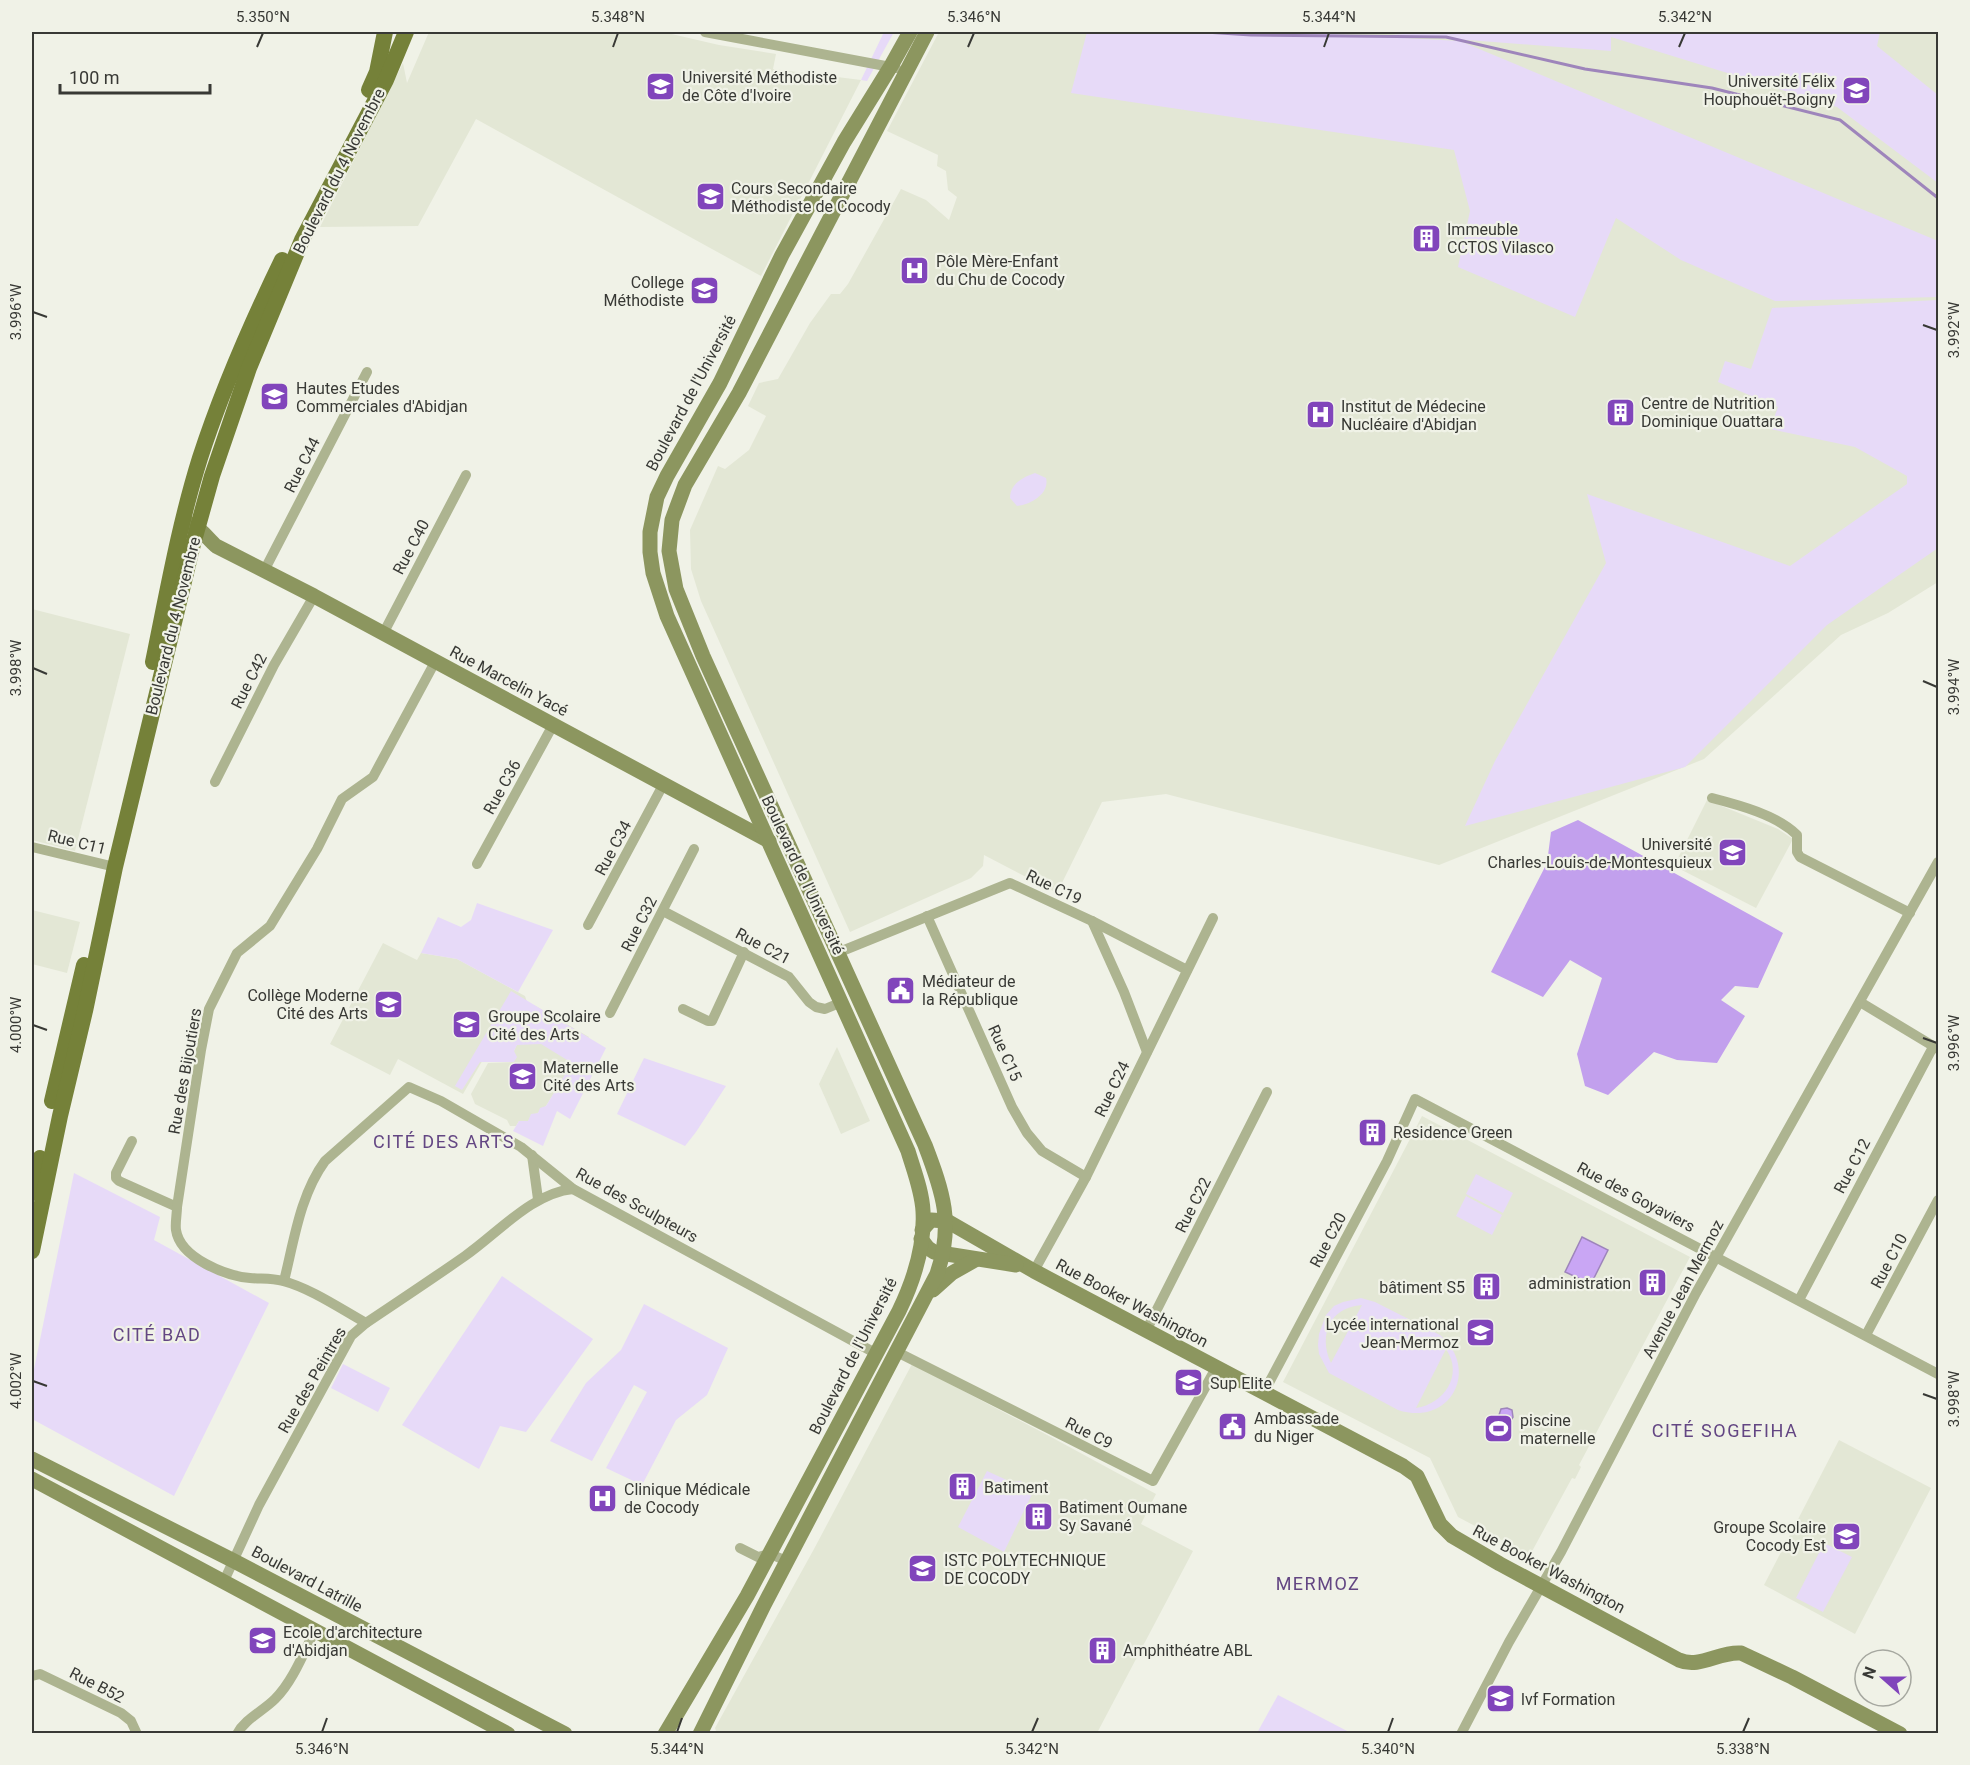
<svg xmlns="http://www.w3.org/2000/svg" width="1970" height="1765" viewBox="0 0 1970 1765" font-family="Roboto,sans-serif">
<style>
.built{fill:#e3e7d5}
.green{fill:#e7daf8;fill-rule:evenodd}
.forest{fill:#c2a0ed}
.water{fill:#c9a6f4;stroke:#9e85bb;stroke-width:1.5}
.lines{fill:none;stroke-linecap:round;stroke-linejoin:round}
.stream{stroke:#9e85bb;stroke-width:3}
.street{stroke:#adb490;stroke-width:10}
.secondary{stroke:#8c965f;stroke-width:15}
.primary{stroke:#758139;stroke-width:16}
.ticks{fill:none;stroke:#383935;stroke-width:2}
.labels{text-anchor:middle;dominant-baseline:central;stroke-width:4.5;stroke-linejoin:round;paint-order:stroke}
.poi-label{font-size:16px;fill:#383935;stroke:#f0f2e7;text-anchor:start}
.street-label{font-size:16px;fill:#383935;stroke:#f0f2e7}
.neighbourhood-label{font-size:18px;letter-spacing:1.5px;fill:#634683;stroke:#f0f2e7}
.neatline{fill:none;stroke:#383935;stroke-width:2}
.ticks-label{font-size:15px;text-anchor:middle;fill:#383935}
</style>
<rect width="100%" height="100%" fill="#f0f2e7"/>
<g class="built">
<path d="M429 32H663L719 45 776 54 773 69 861 80 761 276 476 119 418 226 320 227 403 63 407 83Z"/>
<path d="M939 32H1938V582L1888 613 1841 635 1704 759 1439 865 1166 794 1102 802 1057 893 984 855 983 866 971 878 850 932 701 601 691 569 690 530 718 466 725 469 749 450 766 416 748 406 759 383 778 379 810 323 831 294H840L848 284 901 189 926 200 949 220 957 197 948 190 946 171 937 166 938 155 887 131Z"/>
<path d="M32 609 130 634 75 851 32 840Z"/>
<path d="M1707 800 1778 829 1793 839 1756 908 1674 866Z"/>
<path d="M32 910 80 922 67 973 32 964Z"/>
<path d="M383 943 417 960 421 953 457 959 525 996 527 1002 495 1039 463 1094 398 1059 390 1075 330 1044Z"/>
<path d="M534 1005 589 1037 546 1106 528 1121H519L516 1126H510L507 1120 475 1104 471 1094 488 1063 514 1062V1051Z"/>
<path d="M837 1047 870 1121 841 1134 819 1084Z"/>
<path d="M1422 1116 1690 1257 1579 1465 1581 1467 1575 1479 1572 1478 1530 1555 1458 1517 1430 1458 1283 1382Z"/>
<path d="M912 1364 1051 1437 1156 1494 1141 1524 1193 1551 1097 1733 717 1734 715 1728 814 1549Z"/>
<path d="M1839 1440 1931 1488 1855 1634 1764 1585Z"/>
</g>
<g class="green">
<path d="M884 32H894L867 81 861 80Z"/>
<path d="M1087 32H1293L1460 41 1938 241V297L1775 301 1681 260 1616 218 1575 317 1458 267 1470 211 1454 150 1071 93Z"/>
<path d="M1363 32H1880L1877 46 1938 95V183L1837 107 1611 37V51Z"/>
<path d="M1938 300V548L1827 625 1685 767 1465 826 1495 761 1606 563 1587 494 1790 566 1907 484V476L1855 447 1770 429 1778 407 1718 382 1725 361 1751 369 1772 308Z"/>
<path d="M1035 473 1046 478C1050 494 1030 505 1017 506L1010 498C1010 484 1023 477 1035 473Z"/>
<path d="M477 903 553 930 518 992 457 959 421 953 438 917 461 927 471 920Z"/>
<path d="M511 991 606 1048 570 1119 557 1111 543 1146 513 1131 519 1121H528L531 1114 538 1113 540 1108 546 1106 572 1063 541 1044 517 1045 514 1051 517 1057 514 1062H480L462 1090 455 1086Z"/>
<path d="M644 1058 726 1086 696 1132 685 1146 617 1114Z"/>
<path d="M74 1173 160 1217 154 1240 269 1303 174 1496 32 1419V1379Z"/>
<path d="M1476 1174 1513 1193 1503 1213 1466 1194Z"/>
<path d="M1466 1196 1502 1215 1492 1235 1456 1216Z"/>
<path d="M502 1276 593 1339 526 1432 500 1426 479 1469 402 1425Z"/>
<path d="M1361 1298 1375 1302 1440 1335C1481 1370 1450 1427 1398 1410L1329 1373 1319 1354 1318 1345 1319 1334 1326 1315 1334 1306 1343 1302ZM1362 1305 1331 1363C1318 1335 1330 1307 1362 1305ZM1446 1349C1464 1375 1444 1404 1416 1408Z"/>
<path d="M644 1304 728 1348 707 1395 676 1420 642 1485 606 1468 647 1392 634 1385 592 1461 550 1441 586 1383 621 1350Z"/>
<path d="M343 1364 390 1388 378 1412 331 1388Z"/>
<path d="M987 1471 1011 1482 1020 1481 1035 1488 1004 1552 958 1527Z"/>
<path d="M1824 1543 1852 1557 1823 1612 1796 1598Z"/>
<path d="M1278 1695 1351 1733H1257Z"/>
</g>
<path class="forest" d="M1578 820 1783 933 1758 988 1735 986 1721 1000 1745 1016 1717 1063 1677 1060 1654 1052 1608 1095 1585 1086 1577 1054 1602 978 1570 960 1543 997 1491 972 1547 863 1551 832Z"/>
<g class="water">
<path d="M1582 1237 1608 1250 1591 1284 1565 1272Z"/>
<path d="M1507 1408 1512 1410 1513 1417 1510 1422 1501 1421 1507 1431 1504 1434H1494L1491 1428 1496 1422 1500 1421 1499 1415 1501 1409Z"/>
</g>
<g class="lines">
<path class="stream" d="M1205 32 1251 35 1446 37 1585 69 1712 88 1840 120 1938 198"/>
<g class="street">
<path d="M705 32 896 68"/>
<path d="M264 571 367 372"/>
<path d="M383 634 466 475"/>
<path d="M215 782 274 665 314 596"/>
<path d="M1712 798C1739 805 1777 815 1797 835V852L1800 857 1910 913"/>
<path d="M32 847 115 867"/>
<path d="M477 864 553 725"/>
<path d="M663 911 789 977 809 1002 816 1007 825 1009 842 1002"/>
<path d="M927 916 1012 1107 1027 1133 1042 1151 1086 1177"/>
<path d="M1092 921 1124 992 1147 1052"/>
<path d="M588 925 663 785"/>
<path d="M837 953 1010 883 1092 921 1187 970"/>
<path d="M1860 1002 1938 1049"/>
<path d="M683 1009 708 1021H712L744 952"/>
<path d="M610 1013 694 849"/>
<path d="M132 1141 116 1173V1178L119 1181 177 1207"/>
<path d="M532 1155 538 1199"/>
<path d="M1034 1271 1086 1177 1213 918"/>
<path d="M284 1281C294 1241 300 1195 325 1161L409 1087 441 1101 521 1147 573 1189 877 1354"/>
<path d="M1799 1300 1933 1047"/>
<path d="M366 1323C341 1309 310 1288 283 1281 272 1278 261 1279 250 1278 226 1276 180 1258 176 1230 175 1223 177 1214 177 1207L201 1050 209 1009 237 953 270 926 317 849 342 799 373 777 435 662"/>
<path d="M1146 1331 1267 1092"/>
<path d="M1866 1335 1938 1200"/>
<path d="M897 1352 1153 1481 1216 1368"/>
<path d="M1263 1394 1387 1161 1415 1099 1938 1374"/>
<path d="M740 1548 758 1557 770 1554 787 1561"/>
<path d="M224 1581 259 1505 351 1336 366 1323C399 1301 432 1279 465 1256 498 1233 532 1193 573 1189"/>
<path d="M32 1676 40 1674 121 1713 131 1721 137 1734"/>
<path d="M237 1734C245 1719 263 1711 275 1699 293 1681 304 1652 315 1630"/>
<path d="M1461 1734 1509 1642 1561 1552 1696 1293 1938 862"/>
</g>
<g class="secondary">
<path d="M189 524C200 527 207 538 216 546L314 596 769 841"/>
<path d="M922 1230 931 1220 947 1221 1034 1271 1403 1466 1417 1476 1440 1524 1452 1536 1500 1564 1679 1660C1700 1669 1719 1651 1741 1653L1792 1677 1900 1734"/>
<path d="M921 1239 928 1248 934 1252 1016 1265"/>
<path d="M933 1290 952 1273 975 1260"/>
<path d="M32 1459 234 1561 565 1734"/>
<path d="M32 1479 508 1734"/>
<path d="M665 1734 747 1596 899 1311C914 1280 925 1246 923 1211 922 1191 914 1171 908 1151L667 616 653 573 650 552V532L657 497 667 476 720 383 782 255 844 142 891 66 910 32"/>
<path d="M700 1734 764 1605 937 1274C954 1224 943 1192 925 1145L703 656 676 589 669 551 672 520 685 485 739 393 927 32"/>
</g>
<g class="primary">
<path d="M369 90 377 72 385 32"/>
<path d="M153 662C167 594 179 525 200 458 222 390 251 324 282 260"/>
<path d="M52 1101 84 965"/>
<path d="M32 1193 40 1158"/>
<path d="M32 1251 60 1116 85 1011 115 867 193 544 212 476 249 368 302 240 386 80 406 32"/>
</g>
</g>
<path class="ticks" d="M257 47 263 33M613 47 618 33M968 47 974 33M1324 47 1329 33M1679 47 1685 33M33 312 47 317M1923 325 1937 330M33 668 47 674M1923 681 1937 687M33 1025 47 1030M1923 1038 1937 1043M33 1381 47 1386M1923 1394 1937 1399M322 1732 327 1718M677 1732 682 1718M1032 1732 1038 1718M1388 1732 1393 1718M1743 1732 1749 1718"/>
<defs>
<symbol id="university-square" viewBox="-11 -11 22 22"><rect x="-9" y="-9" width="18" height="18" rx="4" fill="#8145bb" stroke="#f0f2e7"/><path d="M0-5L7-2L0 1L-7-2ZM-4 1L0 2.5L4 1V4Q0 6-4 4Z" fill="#fff"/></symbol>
<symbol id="school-square" viewBox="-11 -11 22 22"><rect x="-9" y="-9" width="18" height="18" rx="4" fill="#8145bb" stroke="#f0f2e7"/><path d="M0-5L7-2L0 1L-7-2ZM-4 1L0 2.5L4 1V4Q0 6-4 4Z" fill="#fff"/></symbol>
<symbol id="building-square" viewBox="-11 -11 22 22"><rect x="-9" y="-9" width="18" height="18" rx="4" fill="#8145bb" stroke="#f0f2e7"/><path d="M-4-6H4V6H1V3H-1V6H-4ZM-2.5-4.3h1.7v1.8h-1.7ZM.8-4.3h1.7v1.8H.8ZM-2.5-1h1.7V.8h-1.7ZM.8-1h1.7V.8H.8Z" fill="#fff"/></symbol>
<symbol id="hospital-square" viewBox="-11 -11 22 22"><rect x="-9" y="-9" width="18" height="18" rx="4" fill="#8145bb" stroke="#f0f2e7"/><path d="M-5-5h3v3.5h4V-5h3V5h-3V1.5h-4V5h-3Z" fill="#fff"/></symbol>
<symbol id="civic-square" viewBox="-11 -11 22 22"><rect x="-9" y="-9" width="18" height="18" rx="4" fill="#8145bb" stroke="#f0f2e7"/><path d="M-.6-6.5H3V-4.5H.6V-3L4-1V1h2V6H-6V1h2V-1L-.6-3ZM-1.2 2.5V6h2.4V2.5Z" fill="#fff"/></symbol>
<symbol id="stadium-square" viewBox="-11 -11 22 22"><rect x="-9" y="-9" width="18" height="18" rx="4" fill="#8145bb" stroke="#f0f2e7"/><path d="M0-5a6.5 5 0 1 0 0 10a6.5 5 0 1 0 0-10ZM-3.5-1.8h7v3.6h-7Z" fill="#fff"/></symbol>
</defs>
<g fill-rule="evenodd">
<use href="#university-square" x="644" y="70" width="33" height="33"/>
<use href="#university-square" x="1840" y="74" width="33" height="33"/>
<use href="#school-square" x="694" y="180" width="33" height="33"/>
<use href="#building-square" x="1410" y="222" width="33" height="33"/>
<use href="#hospital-square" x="898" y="254" width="33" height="33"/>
<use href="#school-square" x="688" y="274" width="33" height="33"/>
<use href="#university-square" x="258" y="380" width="33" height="33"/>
<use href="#building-square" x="1604" y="396" width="33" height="33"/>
<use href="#hospital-square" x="1304" y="398" width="33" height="33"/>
<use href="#university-square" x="1716" y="836" width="33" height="33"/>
<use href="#civic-square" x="884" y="974" width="33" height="33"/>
<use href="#school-square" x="372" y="988" width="33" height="33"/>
<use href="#school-square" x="450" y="1008" width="33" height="33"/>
<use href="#school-square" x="506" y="1060" width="33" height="33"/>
<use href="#building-square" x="1356" y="1116" width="33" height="33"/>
<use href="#building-square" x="1636" y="1266" width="33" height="33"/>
<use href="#building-square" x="1470" y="1270" width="33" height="33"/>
<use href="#school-square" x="1464" y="1316" width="33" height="33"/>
<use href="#university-square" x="1172" y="1366" width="33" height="33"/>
<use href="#civic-square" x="1216" y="1410" width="33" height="33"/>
<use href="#stadium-square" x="1482" y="1412" width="33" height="33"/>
<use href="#building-square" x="946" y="1470" width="33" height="33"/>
<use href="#hospital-square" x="586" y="1482" width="33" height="33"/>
<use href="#building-square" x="1022" y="1500" width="33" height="33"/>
<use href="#school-square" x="1830" y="1520" width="33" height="33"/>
<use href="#university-square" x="906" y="1552" width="33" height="33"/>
<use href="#university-square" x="246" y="1624" width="33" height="33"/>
<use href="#building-square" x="1086" y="1634" width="33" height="33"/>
<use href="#school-square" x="1484" y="1682" width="33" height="33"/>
</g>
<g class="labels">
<g class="poi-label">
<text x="682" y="77">Université Méthodiste<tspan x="682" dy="18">de Côte d'Ivoire</tspan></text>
<text x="1835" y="81" text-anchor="end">Université Félix<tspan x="1835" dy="18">Houphouët-Boigny</tspan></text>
<text x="731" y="188">Cours Secondaire<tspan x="731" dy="18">Méthodiste de Cocody</tspan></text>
<text x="1447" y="229">Immeuble<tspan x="1447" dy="18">CCTOS Vilasco</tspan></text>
<text x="936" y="261">Pôle Mère-Enfant<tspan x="936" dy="18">du Chu de Cocody</tspan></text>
<text x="684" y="282" text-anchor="end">College<tspan x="684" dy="18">Méthodiste</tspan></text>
<text x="296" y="388">Hautes Etudes<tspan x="296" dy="18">Commerciales d'Abidjan</tspan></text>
<text x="1641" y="403">Centre de Nutrition<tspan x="1641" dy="18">Dominique Ouattara</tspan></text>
<text x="1341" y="406">Institut de Médecine<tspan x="1341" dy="18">Nucléaire d'Abidjan</tspan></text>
<text x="1712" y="844" text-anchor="end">Université<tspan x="1712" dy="18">Charles-Louis-de-Montesquieux</tspan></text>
<text x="922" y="981">Médiateur de<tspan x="922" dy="18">la République</tspan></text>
<text x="368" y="995" text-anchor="end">Collège Moderne<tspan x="368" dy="18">Cité des Arts</tspan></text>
<text x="488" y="1016">Groupe Scolaire<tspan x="488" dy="18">Cité des Arts</tspan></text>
<text x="543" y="1067">Maternelle<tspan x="543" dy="18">Cité des Arts</tspan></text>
<text x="1393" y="1132">Residence Green</text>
<text x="1631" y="1283" text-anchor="end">administration</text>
<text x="1465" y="1287" text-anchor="end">bâtiment S5</text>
<text x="1459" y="1324" text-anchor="end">Lycée international<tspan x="1459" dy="18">Jean-Mermoz</tspan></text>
<text x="1210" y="1383">Sup Elite</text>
<text x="1254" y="1418">Ambassade<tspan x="1254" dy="18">du Niger</tspan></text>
<text x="1520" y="1420">piscine<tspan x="1520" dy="18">maternelle</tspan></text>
<text x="984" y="1487">Batiment</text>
<text x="624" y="1489">Clinique Médicale<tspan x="624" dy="18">de Cocody</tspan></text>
<text x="1059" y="1507">Batiment Oumane<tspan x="1059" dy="18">Sy Savané</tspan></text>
<text x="1826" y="1527" text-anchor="end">Groupe Scolaire<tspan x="1826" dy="18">Cocody Est</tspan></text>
<text x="944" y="1560">ISTC POLYTECHNIQUE<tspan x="944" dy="18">DE COCODY</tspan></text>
<text x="283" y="1632">Ecole d'architecture<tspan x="283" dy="18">d'Abidjan</tspan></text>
<text x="1123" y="1650">Amphithéatre ABL</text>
<text x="1521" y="1699">lvf Formation</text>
</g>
<g class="street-label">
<text transform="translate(339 171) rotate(-63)">Boulevard du 4 Novembre</text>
<text transform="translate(691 393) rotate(-62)">Boulevard de l'Université</text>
<text transform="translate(302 465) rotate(-63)">Rue C44</text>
<text transform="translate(411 547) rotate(-62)">Rue C40</text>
<text transform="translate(173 626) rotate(-76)">Boulevard du 4 Novembre</text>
<text transform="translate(249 681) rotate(-63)">Rue C42</text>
<text transform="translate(509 681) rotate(28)">Rue Marcelin Yacé</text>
<text transform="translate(502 787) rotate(-61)">Rue C36</text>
<text transform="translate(77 842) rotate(14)">Rue C11</text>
<text transform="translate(613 848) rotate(-62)">Rue C34</text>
<text transform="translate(803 875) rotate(65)">Boulevard de l'Université</text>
<text transform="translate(1054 887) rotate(26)">Rue C19</text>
<text transform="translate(639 924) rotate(-63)">Rue C32</text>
<text transform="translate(763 946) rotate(28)">Rue C21</text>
<text transform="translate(1005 1053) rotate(66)">Rue C15</text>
<text transform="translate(185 1071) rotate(-80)">Rue des Bijoutiers</text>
<text transform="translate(1112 1089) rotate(-64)">Rue C24</text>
<text transform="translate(1852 1166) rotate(-62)">Rue C12</text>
<text transform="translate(1636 1197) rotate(28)">Rue des Goyaviers</text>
<text transform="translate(637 1205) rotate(29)">Rue des Sculpteurs</text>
<text transform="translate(1193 1205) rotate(-63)">Rue C22</text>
<text transform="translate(1328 1240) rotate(-62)">Rue C20</text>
<text transform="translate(1889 1261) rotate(-62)">Rue C10</text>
<text transform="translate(1683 1289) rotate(-62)">Avenue Jean Mermoz</text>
<text transform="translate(1132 1303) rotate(28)">Rue Booker Washington</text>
<text transform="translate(853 1356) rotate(-63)">Boulevard de l'Université</text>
<text transform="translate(312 1380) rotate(-60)">Rue des Peintres</text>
<text transform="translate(1089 1433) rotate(27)">Rue C9</text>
<text transform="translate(1549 1569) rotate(28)">Rue Booker Washington</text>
<text transform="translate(307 1579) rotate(28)">Boulevard Latrille</text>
<text transform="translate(97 1685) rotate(27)">Rue B52</text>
</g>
<g class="neighbourhood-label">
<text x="444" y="1141">CITÉ DES ARTS</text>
<text x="157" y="1334">CITÉ BAD</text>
<text x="1725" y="1430">CITÉ SOGEFIHA</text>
<text x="1318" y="1583">MERMOZ</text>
</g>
</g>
<rect width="1970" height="1765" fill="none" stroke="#f0f2e7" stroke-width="66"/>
<g transform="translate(1883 1678) rotate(291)"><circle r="28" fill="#f0f2e7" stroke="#a6a8a0" stroke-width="1.5"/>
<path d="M0-4.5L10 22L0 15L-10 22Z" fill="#8145bb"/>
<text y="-9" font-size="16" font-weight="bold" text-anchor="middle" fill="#383935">N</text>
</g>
<path d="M60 84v9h150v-9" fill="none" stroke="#383935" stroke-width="3"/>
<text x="69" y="84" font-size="18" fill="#383935" stroke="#f0f2e7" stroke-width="4.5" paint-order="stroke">100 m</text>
<rect x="33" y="33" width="1904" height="1699" class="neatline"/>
<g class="ticks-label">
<text x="263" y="22">5.350°N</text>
<text x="618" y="22">5.348°N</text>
<text x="974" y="22">5.346°N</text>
<text x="1329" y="22">5.344°N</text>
<text x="1685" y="22">5.342°N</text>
<text transform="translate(16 312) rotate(-90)" y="5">3.996°W</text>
<text transform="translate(1954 330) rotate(-90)" y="5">3.992°W</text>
<text transform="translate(16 668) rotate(-90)" y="5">3.998°W</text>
<text transform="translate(1954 687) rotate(-90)" y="5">3.994°W</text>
<text transform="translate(16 1025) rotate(-90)" y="5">4.000°W</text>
<text transform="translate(1954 1043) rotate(-90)" y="5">3.996°W</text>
<text transform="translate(16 1381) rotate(-90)" y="5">4.002°W</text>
<text transform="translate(1954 1399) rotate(-90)" y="5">3.998°W</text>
<text x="322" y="1754">5.346°N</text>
<text x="677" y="1754">5.344°N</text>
<text x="1032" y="1754">5.342°N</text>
<text x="1388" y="1754">5.340°N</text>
<text x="1743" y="1754">5.338°N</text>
</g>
</svg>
